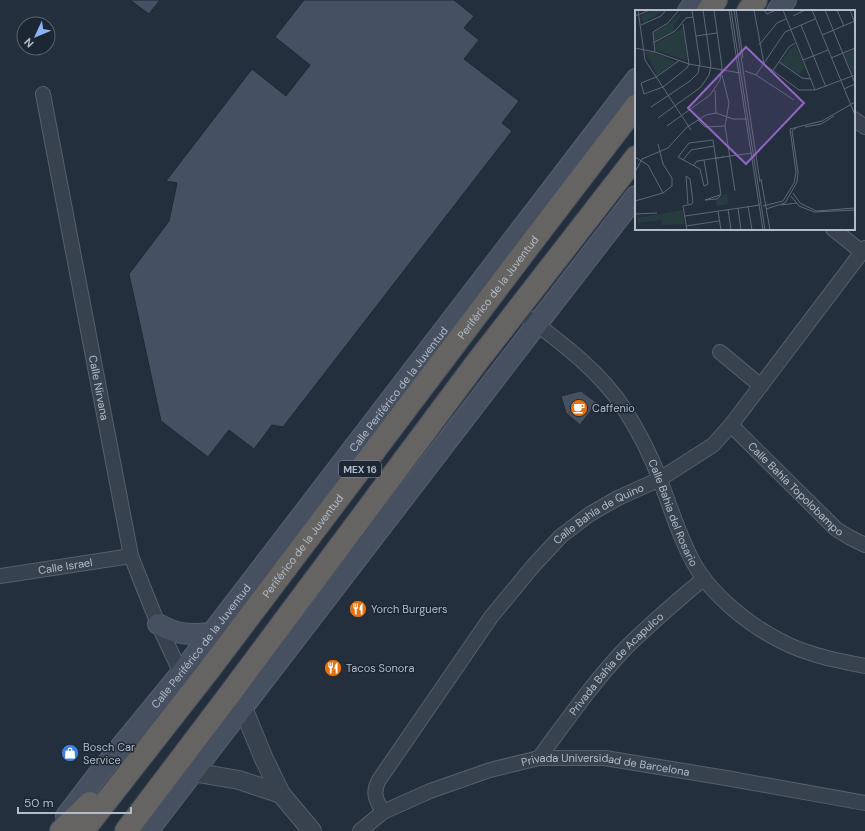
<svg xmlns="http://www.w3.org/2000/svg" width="865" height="831" viewBox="0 0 865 831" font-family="'DM Sans',sans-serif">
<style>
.building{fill:#455162;stroke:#1f2835}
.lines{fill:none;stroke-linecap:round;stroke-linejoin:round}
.minor-casing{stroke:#565f6c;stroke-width:16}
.tertiary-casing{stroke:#565f6c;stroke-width:20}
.secondary-casing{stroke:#565f6c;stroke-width:22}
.trunk-casing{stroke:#434c59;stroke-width:24}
.minor{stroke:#38414e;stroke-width:14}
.tertiary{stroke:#38414e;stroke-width:18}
.secondary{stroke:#465061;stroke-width:20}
.trunk{stroke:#656462;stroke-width:22}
.labels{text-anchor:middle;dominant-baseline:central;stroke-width:3;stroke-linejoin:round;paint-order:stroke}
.shield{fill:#1d2633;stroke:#878f9c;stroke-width:1}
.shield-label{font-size:10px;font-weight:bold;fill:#b4bcc9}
.street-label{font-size:11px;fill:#b4bcc9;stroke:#1d2633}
.poi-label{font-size:11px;fill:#b4bcc9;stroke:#1d2633;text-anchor:start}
.inset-road{fill:none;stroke:#5e6776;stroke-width:1}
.view{fill:#9266c3;fill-opacity:0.15;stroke:#9266c3;stroke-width:2}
.inset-edge{fill:none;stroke:#b4bcc9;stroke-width:2}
</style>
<rect width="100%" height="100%" fill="#242f3e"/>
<g class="building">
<path d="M130 0H160L149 14Z"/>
<path d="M304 0H454L474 16 464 28 479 40 464 59 519 101 502 123 512 131 283 427 272 425 254 449 229 430 208 457 161 421 129 274 169 221 177 183 166 181 252 69 286 96 310 65 275 37Z"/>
<path d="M581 391 597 403 580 425 566 413 561 396Z"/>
</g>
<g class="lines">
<defs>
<g id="minor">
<path id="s1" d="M43 94 131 556 158 624 181 673"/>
<path d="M854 119 865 127"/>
<path d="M833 229 862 252"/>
<path id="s2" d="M518 310C555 338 600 370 625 410 639 432 651 456 660 480 670 506 678 532 690 556 708 594 752 628 789 645 813 656 840 661 865 666"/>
<path d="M720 352 761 386"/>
<path id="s3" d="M731 425 836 529 849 537 865 545"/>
<path id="s4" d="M0 576 131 556"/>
<path id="s5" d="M539 758C566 722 591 685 622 652 647 626 675 603 703 579"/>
<path id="s6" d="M383 812C376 800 372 793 379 780L491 617 534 565 561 536 590 514 618 498 660 479 713 445 731 425 865 248"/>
<path id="s7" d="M360 831 383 812 430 791 490 770 539 758H605L726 778 865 803"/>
</g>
<g id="tertiary">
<path d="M233 699 243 708 264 759 281 794 312 831"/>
<path d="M184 765 192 772 239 780 281 794"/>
</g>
<g id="secondary">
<path d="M688 11 696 0"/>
<path d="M777 11 786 0"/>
<path d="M158 624C177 635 190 635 211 633"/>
<path id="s8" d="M66 816 99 773 181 673 636 79"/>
<path d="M148 831 537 324 636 196"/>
</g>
<g id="trunk">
<path d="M708 11 716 0"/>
<path d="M748 11 756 0"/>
<path d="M61 831 90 803"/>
<path id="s9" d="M83 831 209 670 517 262 636 106"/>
<path d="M126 831 229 695 477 362 636 157"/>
</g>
</defs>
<use href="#minor" class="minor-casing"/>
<use href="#tertiary" class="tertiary-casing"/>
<use href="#secondary" class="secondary-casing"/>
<use href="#trunk" class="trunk-casing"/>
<use href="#minor" class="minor"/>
<use href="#tertiary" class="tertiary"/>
<use href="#secondary" class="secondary"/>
<use href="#trunk" class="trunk"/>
</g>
<defs>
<symbol id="cafe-disc" viewBox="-11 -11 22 22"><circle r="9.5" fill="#e8710a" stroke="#1d2633"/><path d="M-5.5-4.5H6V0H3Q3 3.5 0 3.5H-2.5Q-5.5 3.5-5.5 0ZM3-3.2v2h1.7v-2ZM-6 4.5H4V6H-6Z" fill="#fff"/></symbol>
<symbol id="restaurant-disc" viewBox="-11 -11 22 22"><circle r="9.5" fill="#e8710a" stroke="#1d2633"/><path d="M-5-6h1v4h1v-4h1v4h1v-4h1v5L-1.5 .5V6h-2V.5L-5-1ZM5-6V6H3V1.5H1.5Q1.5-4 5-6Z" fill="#fff"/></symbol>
<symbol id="shop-disc" viewBox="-11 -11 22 22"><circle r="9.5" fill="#3f7fe0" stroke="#1d2633"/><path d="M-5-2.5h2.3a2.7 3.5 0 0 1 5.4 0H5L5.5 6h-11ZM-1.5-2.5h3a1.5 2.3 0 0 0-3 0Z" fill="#fff"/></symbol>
</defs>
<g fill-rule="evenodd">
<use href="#cafe-disc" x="569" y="398" width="20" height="20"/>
<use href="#restaurant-disc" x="348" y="599" width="20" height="20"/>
<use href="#restaurant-disc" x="323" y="658" width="20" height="20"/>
<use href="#shop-disc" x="60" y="743" width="20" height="20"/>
</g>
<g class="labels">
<rect class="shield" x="339" y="461" width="42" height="16" rx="3"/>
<g class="shield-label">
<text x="360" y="469">MEX 16</text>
</g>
<g class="street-label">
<text stroke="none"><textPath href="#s9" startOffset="684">Periférico de la Juventud</textPath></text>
<text stroke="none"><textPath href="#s1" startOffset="299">Calle Nirvana</textPath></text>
<text stroke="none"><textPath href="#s8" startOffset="541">Calle Periférico de la Juventud</textPath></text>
<text stroke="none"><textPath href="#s3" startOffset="91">Calle Bahía Topolobampo</textPath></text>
<text stroke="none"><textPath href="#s2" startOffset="261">Calle Bahia del Rosario</textPath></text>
<text stroke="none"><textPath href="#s6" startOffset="383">Calle Bahía de Quino</textPath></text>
<text stroke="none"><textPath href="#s9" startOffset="360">Periférico de la Juventud</textPath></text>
<text stroke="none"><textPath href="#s4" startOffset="66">Calle Israel</textPath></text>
<text stroke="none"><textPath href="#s8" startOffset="217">Calle Periférico de la Juventud</textPath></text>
<text stroke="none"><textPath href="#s5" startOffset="122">Privada Bahía de Acapulco</textPath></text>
<text stroke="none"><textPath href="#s7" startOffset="262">Privada Universidad de Barcelona</textPath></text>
</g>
<g class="poi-label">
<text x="592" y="408">Caffenio</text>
<text x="371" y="609">Yorch Burguers</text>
<text x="346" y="668">Tacos Sonora</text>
<text x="83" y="747">Bosch Car<tspan x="83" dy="13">Service</tspan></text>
</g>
</g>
<g transform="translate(635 10)">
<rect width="220" height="220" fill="#242f3e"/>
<path d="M18 0H30L8 13 6 6ZM43 5 46 6 38 16 40 20 19 32V22L33 15ZM48 18 52 51 21 40 20 34ZM160 34 170 58 163 65 145 53ZM220 39V62L217 63 209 44ZM10 42H18L41 52 22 65ZM92 183 93 194 82 196 81 191ZM47 200 50 214 27 215 26 210 3 213 2 208Z" fill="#263c3f"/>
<path class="inset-road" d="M3 0 10 50 56 120M94 0 128 220M96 0 130 220M99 0 125 172M101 0 108 48M119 0 129 54 164 80H180L220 65M129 0 132 4 141 0M148 0 180 80M177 0 220 105M190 0 220 73M202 0 209 16M215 0 220 13M0 6 15 0M158 6 170 0M6 15 26 6 31 0M166 15 191 77M187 25 220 11M61 26 82 23M18 33 40 21 51 8 58 7M124 35 142 13 151 9M0 38 20 42 54 54 105 63M20 42 18 22 33 13 44 0M196 48 220 38M45 50 21 67 6 73 9 84 28 77 52 58 54 54 48 14M168 50 193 40M144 52 167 68 176 69M110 61 121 65 159 90M137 62 154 37 160 33M87 65 94 93 90 116 100 181M121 65 150 22 180 9M209 79 220 74M80 80 81 103M16 97 55 71 63 63 65 53 57 0M23 108 66 77 74 65 76 55 68 0M63 110 70 117 90 116M32 116 75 85 85 70 87 57 79 0M170 117 186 114 199 106M0 147 13 155 28 183M81 148 117 143M48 150 56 140 79 136M69 150 73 174 69 176 65 159 43 147 54 133 78 130 86 185M58 156 62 151 89 147M0 162 7 149 33 138 52 117 71 105 81 103 98 109H112M126 169 135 220M158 183 165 193 181 201 220 198M156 186 164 196 179 202 220 200M70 190 82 189 86 185M70 190 85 185M0 191 28 183 37 176V168L28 154 23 134M146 195 162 193M113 196 117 220M128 196 148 191 159 173 161 162 155 119 187 111 220 92M103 198 106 220M93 199 96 220M131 199 150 193 162 172 163 162 157 121 161 118M83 201 86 220M0 204 22 203M50 206 125 195M51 216 84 211M52 220 48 196 57 194 58 192 55 169 51 166 53 194"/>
<path class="view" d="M111 37 169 93 111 154 53 98Z"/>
<rect width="220" height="220" class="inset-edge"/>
</g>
<g transform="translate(36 36) rotate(226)"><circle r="19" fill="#1d2633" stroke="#59626f"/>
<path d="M0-3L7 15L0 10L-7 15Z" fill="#8ab4f8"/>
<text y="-6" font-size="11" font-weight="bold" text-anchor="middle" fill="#b4bcc9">N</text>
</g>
<path d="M18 807v6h113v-6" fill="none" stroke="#b4bcc9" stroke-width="2"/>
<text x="24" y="807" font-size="12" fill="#b4bcc9" stroke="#1d2633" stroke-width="3" paint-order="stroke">50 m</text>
</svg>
